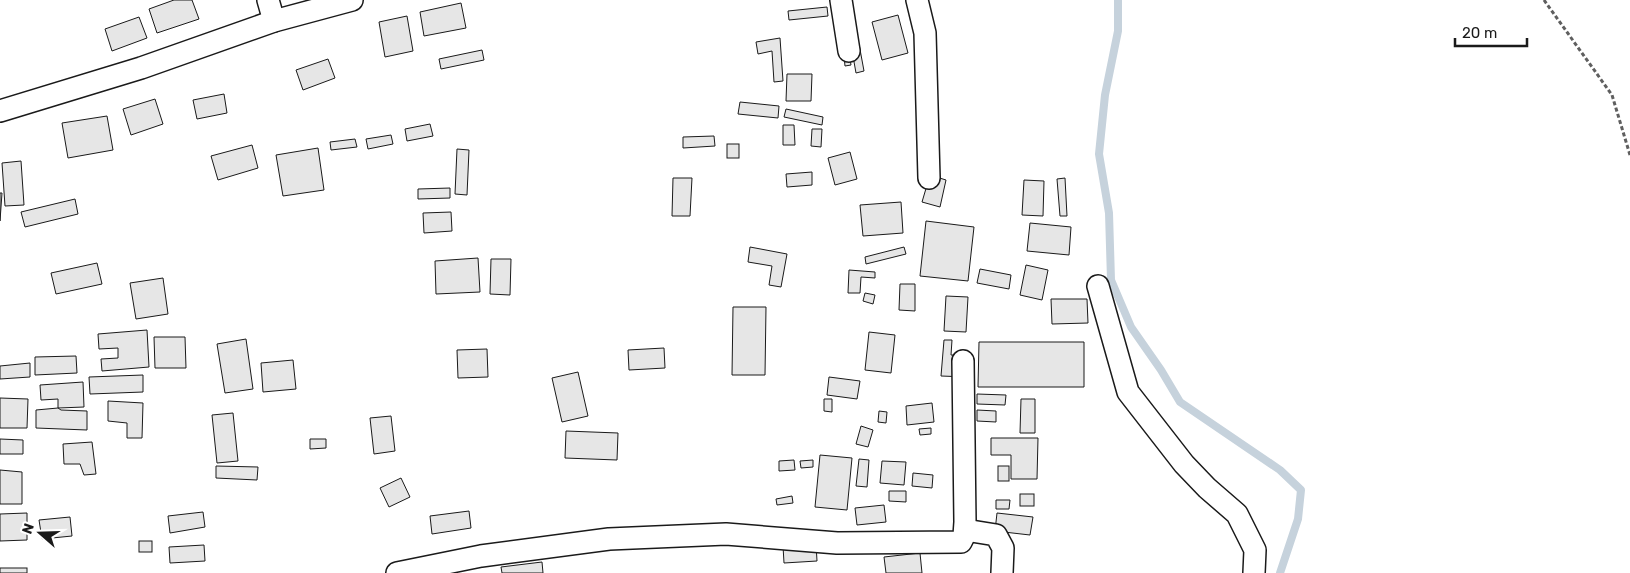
<svg xmlns="http://www.w3.org/2000/svg" width="1630" height="573" viewBox="0 0 1630 573" font-family="Rubik,sans-serif">
<style>
.lines{fill:none;stroke-linecap:round;stroke-linejoin:round}
.stream{stroke:#c6d2dc;stroke-width:8}
.building{fill:#e6e6e6;stroke:#1a1a1a}
.minor-casing{stroke:#1a1a1a;stroke-width:24}
.path{stroke:#5f5f5f;stroke-width:3;stroke-dasharray:4 2.5;stroke-linecap:butt}
.minor{stroke:#fff;stroke-width:21}
</style>
<rect width="100%" height="100%" fill="#fff"/>
<g class="lines">
<path class="stream" d="M1118 0V31L1105 95 1099 154 1109 213 1111 280 1131 327 1161 370 1180 402 1280 470 1301 490 1298 519 1280 573"/>
</g>
<g class="building">
<path d="M174 0H192L199 19 157 33 149 9Z"/>
<path d="M461 3 466 28 424 36 420 12Z"/>
<path d="M827 7 828 16 789 20 788 11Z"/>
<path d="M898 15 908 53 882 60 872 22Z"/>
<path d="M407 16 413 51 385 57 379 22Z"/>
<path d="M139 17 147 38 112 51 105 29Z"/>
<path d="M780 38 783 81 774 82 772 51 758 54 756 42Z"/>
<path d="M859 44 864 71 856 73 851 45Z"/>
<path d="M843 47H848L851 65 845 66Z"/>
<path d="M482 50 484 60 441 69 439 59Z"/>
<path d="M328 59 335 78 303 90 296 70Z"/>
<path d="M787 74H812L811 101H786Z"/>
<path d="M224 94 227 113 197 119 193 100Z"/>
<path d="M155 99 163 124 131 135 123 109Z"/>
<path d="M740 102 779 106 778 118 738 114Z"/>
<path d="M786 109 823 117 822 125 784 117Z"/>
<path d="M107 116 113 150 68 158 62 123Z"/>
<path d="M430 124 433 136 407 141 405 129Z"/>
<path d="M783 125H794L795 145H783Z"/>
<path d="M812 129H822L821 147 811 146Z"/>
<path d="M391 135 393 144 368 149 366 139Z"/>
<path d="M714 136 715 146 683 148V137Z"/>
<path d="M355 139 357 147 331 150 330 142Z"/>
<rect x="727" y="144" width="12" height="14"/>
<path d="M252 145 258 168 218 180 211 156Z"/>
<path d="M318 148 324 190 283 196 276 155Z"/>
<path d="M457 149 469 150 467 195 455 194Z"/>
<path d="M850 152 857 179 835 185 828 158Z"/>
<path d="M21 161 24 205 5 206 2 163Z"/>
<path d="M812 172V185L787 187 786 174Z"/>
<path d="M930 175 946 180 940 207 922 202Z"/>
<path d="M673 178H692L690 216H672Z"/>
<path d="M1065 178 1067 216H1060L1057 179Z"/>
<path d="M1024 180 1044 181 1043 216 1022 215Z"/>
<path d="M450 188V198L418 199V189Z"/>
<path d="M0 193H2L0 221Z"/>
<path d="M75 199 78 214 25 227 21 212Z"/>
<path d="M901 202 903 233 863 236 860 205Z"/>
<path d="M451 212 452 231 424 233 423 213Z"/>
<path d="M926 221 974 227 968 281 920 276Z"/>
<path d="M1030 223 1071 227 1069 255 1027 251Z"/>
<path d="M750 247 787 254 781 287 769 285 772 266 748 262Z"/>
<path d="M904 247 906 254 866 264 865 257Z"/>
<path d="M478 258 480 292 436 294 435 261Z"/>
<path d="M491 259H511L510 295 490 294Z"/>
<path d="M97 263 102 284 56 294 51 273Z"/>
<path d="M1026 265 1048 270 1042 300 1020 295Z"/>
<path d="M980 269 1011 275 1009 289 977 283Z"/>
<path d="M849 270 875 272V278L861 277 860 293H848Z"/>
<path d="M163 278 168 314 136 319 130 283Z"/>
<path d="M900 284H915V311L899 310Z"/>
<path d="M865 293 875 295 873 304 863 301Z"/>
<path d="M946 296 968 297 966 332 944 331Z"/>
<path d="M1051 299H1087L1088 323 1052 324Z"/>
<path d="M733 307H766L765 375H732Z"/>
<path d="M147 330 149 367 102 371 101 359 118 358V348L99 349 98 334Z"/>
<path d="M869 332 895 335 891 373 865 370Z"/>
<path d="M154 337H185L186 368H155Z"/>
<path d="M246 339 253 389 225 393 217 344Z"/>
<path d="M944 340H952L951 355 968 356 967 377 941 376Z"/>
<path d="M979 342H1084V387H978Z"/>
<path d="M664 348 665 368 629 370 628 350Z"/>
<path d="M487 349 488 377 458 378 457 350Z"/>
<path d="M76 356 77 373 35 375V357Z"/>
<path d="M293 360 296 389 263 392 261 363Z"/>
<path d="M30 363V377L0 379V366Z"/>
<path d="M578 372 588 416 562 422 552 378Z"/>
<path d="M143 375V392L90 394 89 377Z"/>
<path d="M829 377 860 381 857 399 827 395Z"/>
<path d="M83 382 84 407 58 408V399L41 400 40 385Z"/>
<path d="M977 394 1006 395 1005 405 977 404Z"/>
<path d="M0 398 28 399 27 428H0Z"/>
<path d="M824 399H832V412L824 411Z"/>
<path d="M1021 399H1035V433H1020Z"/>
<path d="M108 401 143 403 142 438H127V423L108 421Z"/>
<path d="M932 403 934 422 907 425 906 406Z"/>
<path d="M58 408 61 410 87 411V430L36 428V410Z"/>
<path d="M977 410 996 411V422L977 421Z"/>
<path d="M879 411 887 412 886 423 878 422Z"/>
<path d="M233 413 238 461 217 463 212 415Z"/>
<path d="M391 416 395 451 374 454 370 418Z"/>
<path d="M861 426 873 430 868 447 856 444Z"/>
<path d="M931 428V434L920 435 919 429Z"/>
<path d="M566 431 618 433 617 460 565 458Z"/>
<path d="M991 438H1038L1037 479H1011V455H991Z"/>
<path d="M0 439 23 440V454H0Z"/>
<path d="M310 439H326V448L310 449Z"/>
<path d="M92 442 96 474 84 475 80 464H64L63 444Z"/>
<path d="M820 455 852 458 847 510 815 507Z"/>
<path d="M859 459 869 460 867 487 856 486Z"/>
<path d="M794 460 795 470 779 471V461Z"/>
<path d="M813 460V467L801 468 800 461Z"/>
<path d="M882 461 906 462 904 485 880 483Z"/>
<path d="M216 466 258 467 257 480 216 478Z"/>
<rect x="998" y="466" width="11" height="15"/>
<path d="M0 470 22 472V504H0Z"/>
<path d="M913 473 933 475 932 488 912 486Z"/>
<path d="M401 478 410 497 389 507 380 488Z"/>
<path d="M889 491H906V502L889 501Z"/>
<rect x="1020" y="494" width="14" height="12"/>
<path d="M792 496 793 503 777 505 776 499Z"/>
<path d="M996 500H1010L1009 509H996Z"/>
<path d="M884 505 886 522 857 525 855 508Z"/>
<path d="M469 511 471 528 432 534 430 516Z"/>
<path d="M203 512 205 527 170 533 168 516Z"/>
<path d="M27 513V540L0 541V514Z"/>
<path d="M997 513 1033 517 1030 535 995 531Z"/>
<path d="M70 517 72 536 42 539 39 520Z"/>
<rect x="139" y="541" width="13" height="11"/>
<path d="M816 544 817 561 784 563 783 546Z"/>
<path d="M204 545 205 561 170 563 169 547Z"/>
<path d="M920 553 922 573H886L884 557Z"/>
<path d="M542 562 543 573H502L501 567Z"/>
<rect x="0" y="568" width="27" height="5"/>
</g>
<g class="lines">
<defs>
<g id="minor">
<path d="M268 0 274 21"/>
<path d="M841 0 849 51"/>
<path d="M917 0 925 33 929 178"/>
<path d="M0 111 141 68 274 21 352 0"/>
<path d="M1098 286 1128 392 1184 464 1207 488 1237 514 1255 550 1254 573"/>
<path d="M965 530 996 535 1003 548 1002 573"/>
<path d="M397 573 481 556 609 539 726 534 837 543 961 542 964 536 965 522 963 361"/>
</g>
</defs>
<use href="#minor" class="minor-casing"/>
<path class="path" d="M1544 0 1612 95 1630 155"/>
<use href="#minor" class="minor"/>
</g>
<g transform="translate(40 533) rotate(290)" stroke="#ffffff" stroke-width="4" paint-order="stroke">
<path d="M0-4L9 19L0 12L-9 19Z" fill="#1a1a1a"/>
<text y="-8" font-size="14" font-weight="bold" text-anchor="middle" fill="#1a1a1a">N</text>
</g>
<path d="M1455 38v8h72v-8" fill="none" stroke="#1a1a1a" stroke-width="2.5"/>
<text x="1462" y="38" font-size="15" fill="#1a1a1a" stroke="#ffffff" stroke-width="4" paint-order="stroke">20 m</text>
</svg>
